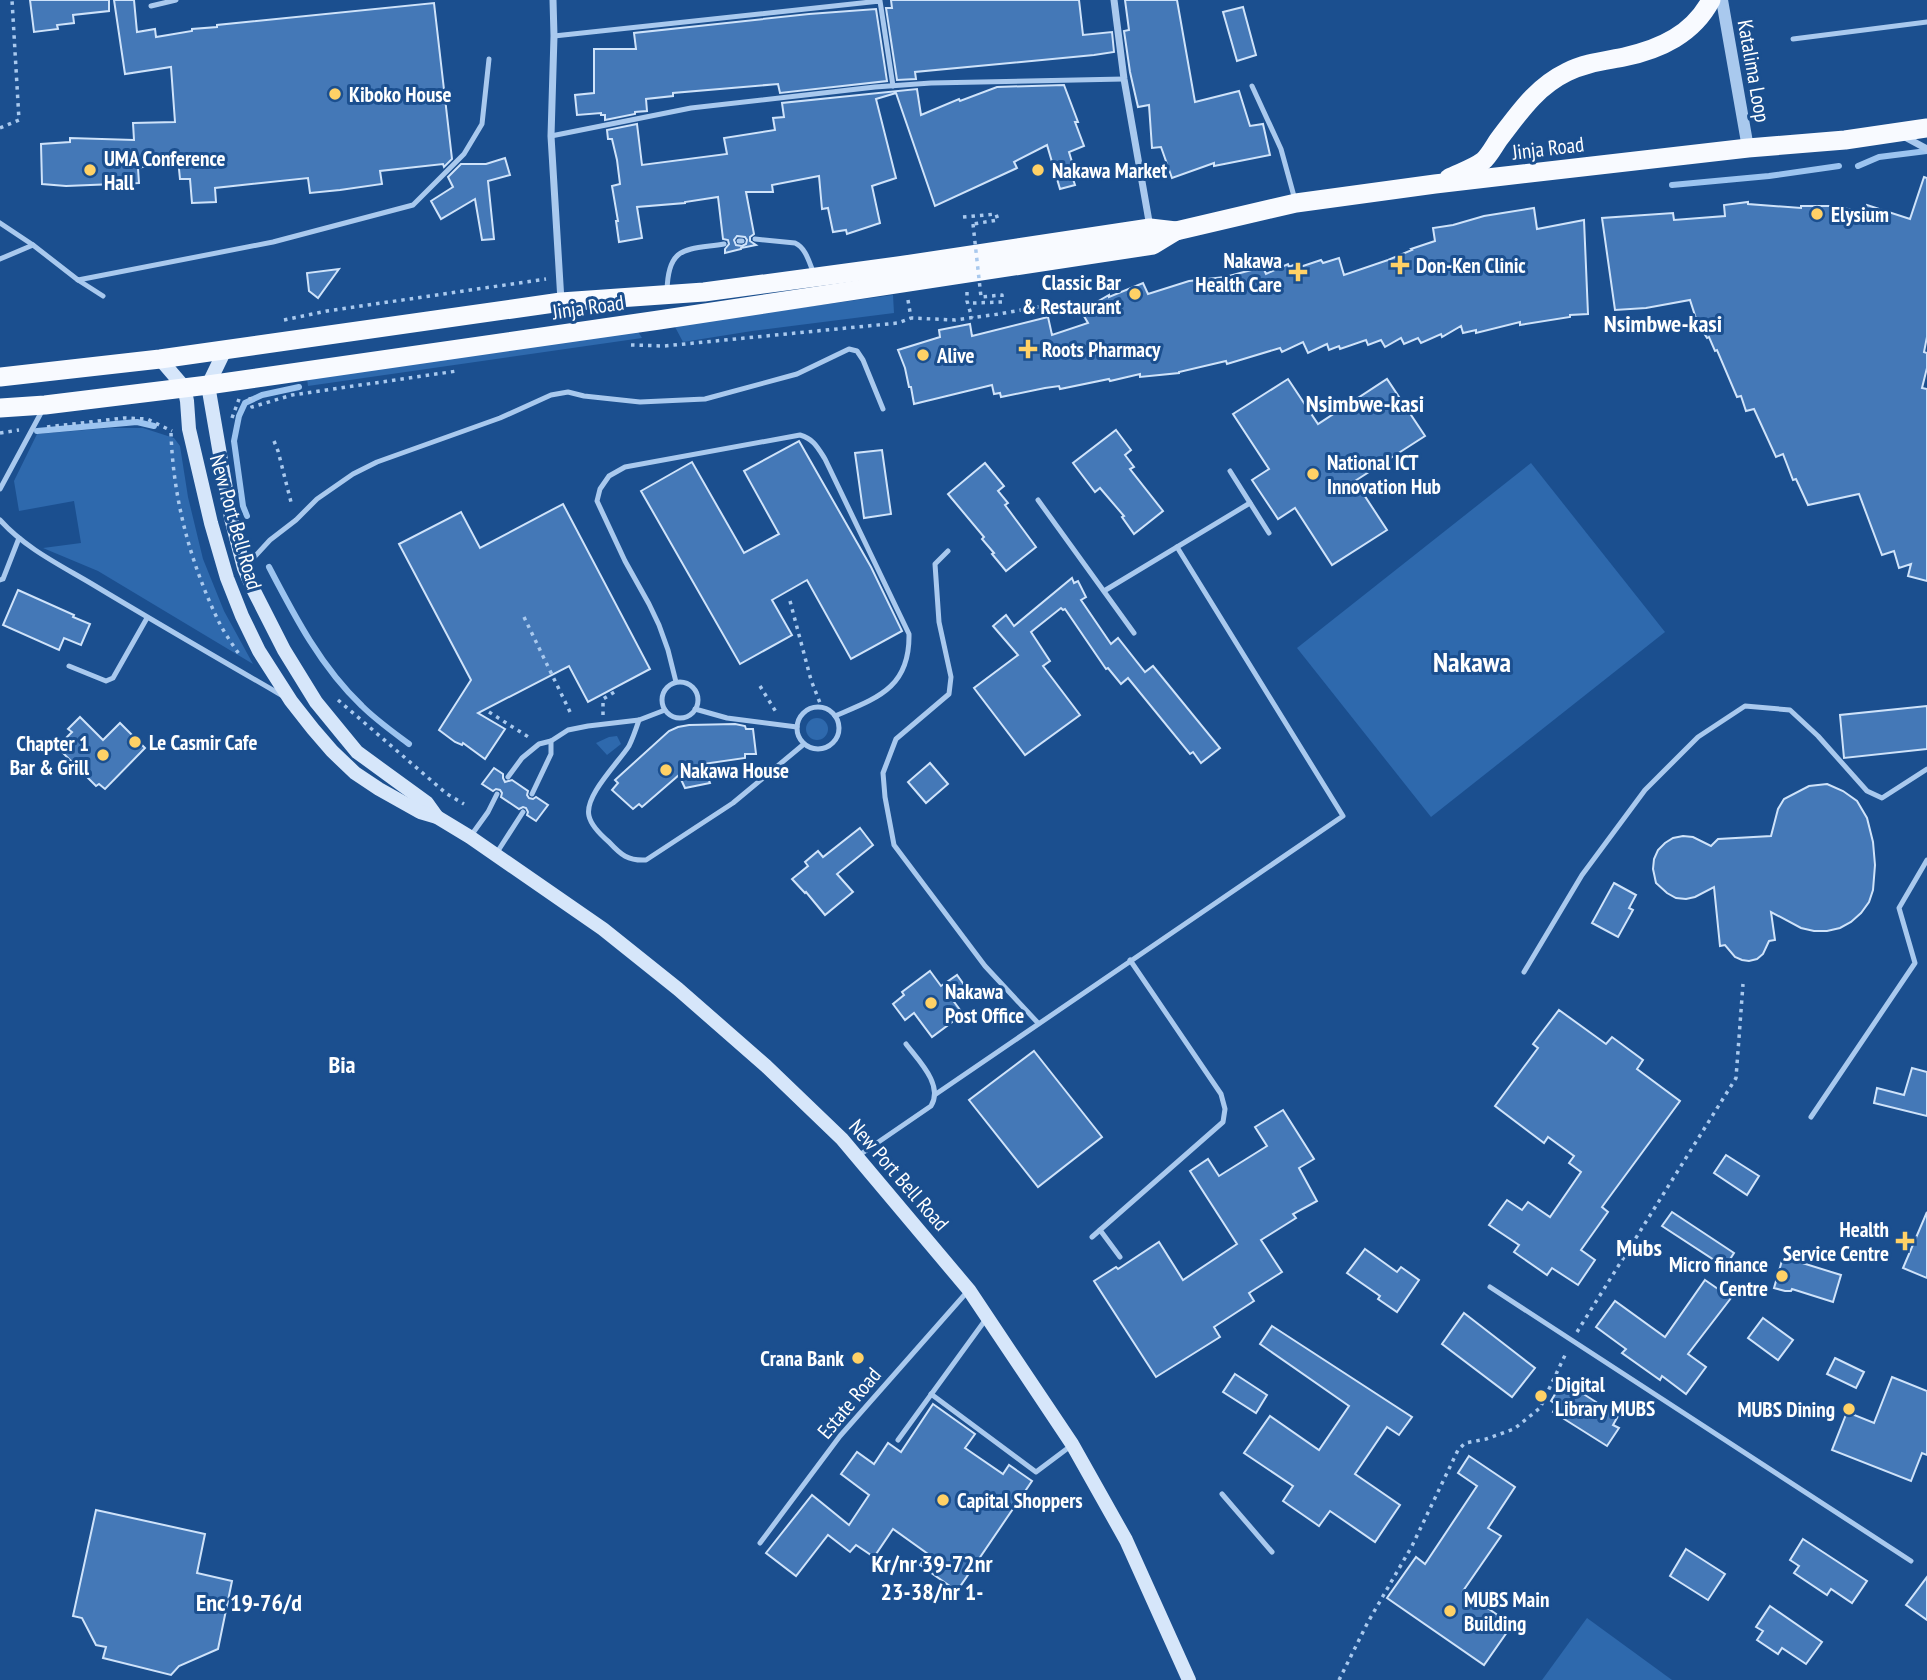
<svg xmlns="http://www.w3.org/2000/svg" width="1927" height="1680" viewBox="0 0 1927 1680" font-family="'PT Sans Narrow',sans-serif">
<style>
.green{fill:#2e69ad}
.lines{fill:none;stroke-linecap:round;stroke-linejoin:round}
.stream{stroke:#9cc4f0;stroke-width:6}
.building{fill:#4478b7;stroke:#cfe3fa;stroke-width:2;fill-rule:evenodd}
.path{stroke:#a9c9ee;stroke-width:3.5;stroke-dasharray:3.5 5;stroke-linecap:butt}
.service{stroke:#a9c9ee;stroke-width:5}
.minor{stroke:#a9c9ee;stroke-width:7}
.tertiary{stroke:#a9c9ee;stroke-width:12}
.secondary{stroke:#d6e6fa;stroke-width:14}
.trunk{stroke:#f8faff;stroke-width:19}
.path-bridge{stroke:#a9c9ee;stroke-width:3.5;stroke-dasharray:3.5 5;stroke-linecap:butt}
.poi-dot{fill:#ffd166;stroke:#1b4f8f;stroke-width:2.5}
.labels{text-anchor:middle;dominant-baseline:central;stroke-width:6;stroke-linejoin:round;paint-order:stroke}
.street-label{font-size:21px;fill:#fff;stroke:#1b4f8f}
.poi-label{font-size:21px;font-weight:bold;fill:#fff;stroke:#1b4f8f;text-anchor:start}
.quarter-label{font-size:24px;font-weight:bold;fill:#fff;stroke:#1b4f8f}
.district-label{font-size:28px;font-weight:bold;fill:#fff;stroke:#1b4f8f}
</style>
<rect width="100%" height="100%" fill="#1b4f8f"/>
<g class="green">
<path d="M893 295 894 313 752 331 683 342 674 325Z"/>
<path d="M637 330 642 338 308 386 307 378Z"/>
<path d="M110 428H143L174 438 180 446 188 497 203 559 224 611 253 664 98 571 43 548 81 543 74 501 19 511 14 481 37 434Z"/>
<path d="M1531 463 1665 632 1431 817 1297 648Z"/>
<circle cx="817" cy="729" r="11"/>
<path d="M617 736 621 744 607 755 596 743 609 737Z"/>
<path d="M1587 1618 1672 1680H1542Z"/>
</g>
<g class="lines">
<g class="stream">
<path d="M1858 166 1879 157 1927 151"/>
<path d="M1672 185 1769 176 1839 166"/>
<path d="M37 431 137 422 154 426"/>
<path d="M247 516 243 506 234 441 239 416 245 403 262 395 299 387"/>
<path d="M269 567C295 617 321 667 362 706 376 720 393 732 409 744"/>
</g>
</g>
<g class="building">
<path d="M30 0H109V11L73 15 74 23 57 25 58 29 34 32Z"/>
<path d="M114 0H134L137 32 155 29 156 37 192 31V29L217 27V25L434 3 452 159 444 167 443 164 380 171 382 184 340 190 310 193 308 178 215 188 216 202 192 203 190 179H180L178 159 138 168 139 183 66 186 42 184 41 144 70 142V138L134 140 133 123 175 122 171 67 125 74Z"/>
<path d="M891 0H1079L1083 35 1112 32 1114 52 1094 55 915 72 916 79 897 80 886 8H892Z"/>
<path d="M1125 0H1177L1195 102 1239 91 1250 126 1263 124 1270 155 1214 166V163L1172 178 1161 147 1152 148 1149 105 1138 107 1130 72 1124 31 1129 30Z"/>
<path d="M1243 7 1256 55 1237 61 1223 12Z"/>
<path d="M876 9 887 81 780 93 778 84 673 93V96L646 99 647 111 635 112V114L605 120V115H601V113L577 115 575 95 594 93V49H636L634 33 809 14Z"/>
<path d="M1064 85 1078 122H1075L1084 146 1069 152 1076 175 1072 176 1075 185 1060 189 1047 145 1014 162 1017 168 935 206 896 93 876 99 896 178 872 186 880 223 847 234 846 230 833 232 828 208 822 209 819 176 772 185 773 192H746L754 234 750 237V241L756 245 741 248V249L725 253V249L729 244 728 240 723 239 718 197 685 202V203L637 207 642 238 619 242 616 221H618L612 186 620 184 617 160 612 139H608L607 130 637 124 642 165 727 154 724 138 775 130 773 118 784 117 782 103 917 89 921 115 959 99 960 101 997 87ZM737 236 745 237 747 240 746 244 742 246 736 245 734 240Z"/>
<path d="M505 158 510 175 488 181 494 239 482 240 475 199 441 219 431 201 453 187 448 177 461 164H486Z"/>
<path d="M1924 177 1927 178V337L1924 352 1927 353V368L1922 388 1927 389V581L1908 576 1911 564 1899 568 1894 551 1882 555 1859 494 1808 505 1796 479 1793 480 1783 454 1776 457 1754 409 1746 411 1741 396 1737 397 1717 350 1715 351 1709 337 1707 338 1702 330 1700 331 1690 300 1646 308 1615 310 1602 218 1673 213 1674 220 1725 216 1724 205 1748 202V204L1801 208V206H1831L1865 212 1867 205 1910 219Z"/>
<path d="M1534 208 1537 229 1584 220 1588 314 1570 315V317L1520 325V322L1476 333V330L1463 333 1461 326 1442 337 1441 334 1421 343 1418 338 1404 344 1401 338 1385 347 1381 340 1368 345 1366 340 1340 349 1339 346 1329 350 1327 344 1308 353 1303 342 1282 352 1280 348 1227 364 1226 361 1179 372V373L1140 377V374L1110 381 1109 379 1060 389 1059 386 1045 388 1001 397 1000 393 994 394 992 385 914 404 911 387H909L905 368 898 350 940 337 939 330 970 324 972 336 1048 317 1052 335 1088 323 1081 311 1109 295V297L1143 283 1148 294 1189 281 1225 277 1263 267 1266 274 1288 264 1289 267 1298 263 1300 267 1321 260 1323 263 1339 258 1344 275 1388 260 1412 250 1411 249 1435 241 1433 228 1453 225 1484 216Z"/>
<path d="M339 269 318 298 309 291 307 273Z"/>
<path d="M1288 379 1318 424 1387 379 1425 436 1355 481 1387 530 1332 565 1295 508 1278 519 1252 480 1269 469 1233 414Z"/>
<path d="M1116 430 1131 450 1125 455 1134 467 1130 469 1163 511 1134 534 1122 517 1124 516 1100 488 1095 492 1073 463Z"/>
<path d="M799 441 871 567 902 631 851 659 807 580 772 600 792 635 740 664 641 491 692 462 744 553 779 534 744 471Z"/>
<path d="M882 450 891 514 864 518 855 453Z"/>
<path d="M985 463 1004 486 998 491 1008 503 1005 505 1036 547 1006 571 992 554 994 553 982 539 984 537 948 494Z"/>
<path d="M563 504 650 669 588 702 569 666 478 713 505 729 485 759 463 743 462 745 455 742 439 730 471 680 399 544 461 512 480 548Z"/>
<path d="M1072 578 1074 583 1078 581 1086 597 1081 600 1111 644 1118 638 1145 672 1153 666 1220 748 1201 763 1193 752 1190 754 1128 678 1121 684 1108 668 1106 669 1065 609 1063 610 1061 608 1031 632 1050 661 1043 666 1080 715 1025 755 974 688 1018 655 993 626 1006 615 1014 626Z"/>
<path d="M18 590 74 615 73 617 90 624 81 645 64 638 59 650 3 625Z"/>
<path d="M1927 706V749L1844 758 1840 715Z"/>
<path d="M80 717 103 740 120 723 145 748 105 789 99 784 96 786 57 747 72 732 68 729Z"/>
<path d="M735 724 745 726 746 729H753L756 754H745V758L703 764 710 783 685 788 679 775 642 807 639 804 633 809 612 790 618 783 615 780 669 731 678 727 689 725Z"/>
<path d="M930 763 948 784 926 803 908 782Z"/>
<path d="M494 768 503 774V778L505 782 512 780 528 791 527 795 529 798 533 799 536 797 548 805 536 821 527 815 528 812 526 808 523 807 519 809 501 797 502 793 500 790 496 789 493 791 482 784Z"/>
<path d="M1827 784 1843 791 1857 801 1867 818 1873 842 1875 865 1873 890 1869 902 1861 913 1851 922 1840 928 1827 931H1814L1801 928 1771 912 1775 940 1769 941 1763 954 1757 959 1749 961 1742 960 1735 957 1725 945 1720 946 1714 887 1695 897 1686 899 1676 898 1667 893 1656 883 1653 869 1654 859 1658 850 1665 843 1673 838 1683 836 1693 837 1711 846 1718 839 1771 836 1778 809 1784 799 1809 786Z"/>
<path d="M860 828 873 845 837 874 853 892 825 915 806 892 805 893 792 879 808 866 805 862 818 851 823 857Z"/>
<path d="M1614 883 1636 895 1629 908 1633 910 1618 937 1592 923Z"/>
<path d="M930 971 941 986 957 975 967 989 952 999 963 1014 932 1037 914 1013 905 1020 893 1004 904 995 902 992Z"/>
<path d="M1559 1010 1606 1044 1612 1037 1643 1060 1637 1069 1680 1101 1602 1207 1608 1212 1581 1250 1595 1260 1578 1285 1552 1268 1547 1275 1514 1252 1519 1245 1489 1225 1507 1200 1522 1210 1528 1202 1550 1217 1581 1172 1569 1163 1574 1156 1548 1137 1544 1143 1495 1106 1538 1048 1533 1044Z"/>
<path d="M1034 1051 1102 1137 1038 1187 969 1100Z"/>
<path d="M1912 1068 1927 1072V1116L1874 1103 1877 1088 1904 1095Z"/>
<path d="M1283 1110 1314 1159 1299 1168 1317 1201 1293 1214 1296 1218 1261 1240 1282 1272 1249 1293 1254 1301 1214 1327 1220 1337 1156 1377 1094 1281 1116 1267 1118 1269 1159 1242 1183 1280 1237 1244 1190 1171 1208 1159 1219 1176 1267 1146 1255 1127Z"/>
<path d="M1726 1155 1759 1176 1747 1195 1714 1173Z"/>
<path d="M1672 1212 1734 1253 1725 1267 1662 1226Z"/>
<path d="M1927 1212V1278L1903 1268Z"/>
<path d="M1365 1249 1397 1272 1401 1267 1419 1280 1397 1312 1378 1299 1380 1296 1347 1273Z"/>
<path d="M1783 1257 1841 1275 1833 1302 1792 1289 1791 1291H1785L1774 1288Z"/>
<path d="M1705 1280 1731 1298 1688 1354 1706 1367 1686 1394 1662 1376 1660 1380 1622 1353 1626 1349 1596 1327 1615 1301 1665 1337Z"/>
<path d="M1464 1313 1535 1368 1512 1397 1442 1344Z"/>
<path d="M1763 1318 1793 1340 1778 1360 1748 1338Z"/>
<path d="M1272 1326 1412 1417 1399 1435 1387 1427 1355 1474 1400 1505 1375 1542 1330 1511 1319 1526 1283 1501 1293 1486 1244 1453 1270 1416 1319 1450 1349 1406 1260 1344Z"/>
<path d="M1835 1358 1864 1372 1856 1388 1827 1374Z"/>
<path d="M1235 1374 1267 1395 1256 1413 1223 1392Z"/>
<path d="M1892 1377 1927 1391V1455L1922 1453 1911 1481 1832 1450 1847 1412 1874 1423Z"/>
<path d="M1563 1381 1618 1416 1613 1425 1619 1428 1607 1446 1553 1412 1557 1405 1551 1401Z"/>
<path d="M933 1404 975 1434 965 1448 1003 1474 1009 1465 1032 1481 957 1591 920 1565 928 1554 893 1529 874 1557 856 1545 850 1552 828 1535 796 1576 766 1553 812 1495 849 1525 869 1495 841 1474 857 1452 874 1464 888 1443 901 1452Z"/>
<path d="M1469 1456 1515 1487 1488 1528 1501 1536 1463 1591 1512 1625 1484 1665 1387 1598 1416 1557 1425 1564 1477 1486 1458 1473Z"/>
<path d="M96 1510 205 1534 197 1573 232 1581 218 1649 179 1666 171 1675 103 1658 106 1647 96 1645 82 1618 73 1616Z"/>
<path d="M1803 1539 1867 1581 1852 1603 1831 1589 1827 1595 1794 1573 1799 1566 1790 1560Z"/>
<path d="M1686 1549 1725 1574 1708 1600 1670 1576Z"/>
<path d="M1927 1577V1620L1906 1605Z"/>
<path d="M1770 1606 1822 1642 1806 1664 1782 1648 1778 1654 1757 1640 1763 1631 1756 1627Z"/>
</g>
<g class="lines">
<g class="path">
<path d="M0 128 19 120 12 0"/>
<path d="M963 217 996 214 998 220 973 224"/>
<path d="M967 292V301L972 318"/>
<path d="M908 300 911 318 955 320 999 314 1066 302"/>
<path d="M973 303 1002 302V295L981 297"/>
<path d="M284 320 327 311 546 279"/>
<path d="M631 345 664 346 898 323 911 318"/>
<path d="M250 397 252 407 292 395 457 371"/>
<path d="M232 418 239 399"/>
<path d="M47 427 124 418 147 419 172 431"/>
<path d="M0 433 19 430"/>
<path d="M171 433C173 498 190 562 218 620 224 633 233 645 241 657"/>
<path d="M274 441 278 451 292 506"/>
<path d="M790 601 811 680 822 708"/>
<path d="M524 617 572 716"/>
<path d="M760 686 776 712"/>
<path d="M338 700 447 794 464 804"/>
<path d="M489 712 530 738"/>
<path d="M603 715V699L616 691"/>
<path d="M1577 1332 1736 1078 1743 984"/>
<path d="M1339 1680 1368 1622 1412 1546 1458 1450 1465 1443 1486 1439 1514 1429 1540 1408 1567 1351"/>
</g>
<g class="service">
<path d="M151 6 176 0"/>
<path d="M554 36 880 1 893 86"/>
<path d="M1793 39 1927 22"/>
<path d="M1252 86 1281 149 1295 200"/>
<path d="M551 136 691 108 875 87 931 83 1124 79"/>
<path d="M0 223 33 245 0 259"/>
<path d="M755 239 795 243C806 248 809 262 814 274"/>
<path d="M739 241H742"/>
<path d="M33 245 78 280 273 242 413 205 464 154 482 124 489 59"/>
<path d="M78 280 103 296"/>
<path d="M667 291C668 245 686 250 724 244"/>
<path d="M1230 471 1269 533"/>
<path d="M0 489 42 411"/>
<path d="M1038 500 1134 633"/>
<path d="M0 520C25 548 60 565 92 584 155 622 219 659 283 696"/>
<path d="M948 551 935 564 939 622 951 677 949 694 896 739 883 773 885 797 894 845 985 966 1038 1023"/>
<path d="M246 566 270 540 296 520 317 499 353 474 377 462 500 418 551 395 568 392 584 396 640 402 705 399 797 374 849 349 857 351 863 360 883 409"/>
<path d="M0 580 3 579 19 538"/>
<path d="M1104 591 1250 503"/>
<path d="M69 666 106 681 113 678 147 618"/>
<path d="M676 682 668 650 659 625 649 604 625 561 597 501 600 489 609 476 625 467 800 435C814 439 818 448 825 459L909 634C910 688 877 698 835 716"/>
<circle cx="680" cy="700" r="18"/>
<circle cx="818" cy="728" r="21"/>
<path d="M695 709 727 718 797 727"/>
<path d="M639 720C636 729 633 738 629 746 618 763 584 796 589 816 591 825 602 836 609 842 621 855 628 861 646 860L733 803 804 744"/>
<path d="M508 777 522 758 539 744 551 741 568 730 588 726 639 720 665 710"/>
<path d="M532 794 551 754V741"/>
<path d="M470 837 488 812 497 794"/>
<path d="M496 854 523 812"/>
<path d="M1524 972 1582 875 1645 790 1698 737 1745 706 1790 710 1818 736 1867 791 1882 798 1927 769"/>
<path d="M936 1094 1343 816 1177 547"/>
<path d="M1811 1117 1915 963 1899 908 1927 860"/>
<path d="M858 1156 931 1106C944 1085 918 1060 906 1044"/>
<path d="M1100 1230 1120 1257"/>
<path d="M1092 1237 1223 1122 1225 1109 1221 1094 1130 960"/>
<path d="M1490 1287 1911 1561"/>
<path d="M931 1394 1036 1472 1072 1445"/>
<path d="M898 1440 986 1319"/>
<path d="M1222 1494 1272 1552"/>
<path d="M760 1543 840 1436 967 1292"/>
</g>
<g class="minor">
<path d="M553 0 554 36 551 136 561 301"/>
<path d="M1114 0 1124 79 1150 227"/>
<path d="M1903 136 1927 149"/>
</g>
<path class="tertiary" d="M1722 0 1748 148"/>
<g class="secondary">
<path d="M226 348 208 385 231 518 244 568 253 589 284 650 316 702 343 735 357 752 427 803 437 817"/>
<path d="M160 359 184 387 187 401 189 429 211 523 227 578 242 616 259 651 291 701 313 729 332 751 355 773 379 789 420 812 437 817 470 837 603 929 678 989 766 1066 842 1139 969 1290 1072 1444 1126 1540 1189 1680"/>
</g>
<g class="trunk">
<path d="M1449 178C1459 173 1474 168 1483 161 1489 156 1494 146 1499 139 1519 113 1536 87 1567 72 1585 63 1604 61 1624 57 1661 49 1693 34 1711 0"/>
<path d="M0 377 160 359 561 302 704 292 898 266 1150 228 1176 231"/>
<path d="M0 408 45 405 208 385 659 320 1153 245 1176 231 1296 203 1435 184 1748 148 1845 140 1927 128"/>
</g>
<path class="path-bridge" d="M973 224 981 297"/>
</g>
<g class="poi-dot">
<circle cx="335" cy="94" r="7"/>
<circle cx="90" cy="170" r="7"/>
<circle cx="1038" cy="170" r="7"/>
<circle cx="1817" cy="214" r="7"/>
<path d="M1396.5 254.5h7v7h7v7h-7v7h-7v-7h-7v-7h7z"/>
<path d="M1294.5 261.5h7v7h7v7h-7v7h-7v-7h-7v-7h7z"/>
<circle cx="1135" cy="294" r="7"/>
<path d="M1024.5 338.5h7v7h7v7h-7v7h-7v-7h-7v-7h7z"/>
<circle cx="923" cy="355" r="7"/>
<circle cx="1313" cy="474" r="7"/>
<circle cx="135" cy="742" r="7"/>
<circle cx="103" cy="755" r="7"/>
<circle cx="666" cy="770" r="7"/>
<circle cx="931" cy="1003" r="7"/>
<path d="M1901.5 1230.5h7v7h7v7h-7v7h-7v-7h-7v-7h7z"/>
<circle cx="1782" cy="1276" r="7"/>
<circle cx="858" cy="1358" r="7"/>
<circle cx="1541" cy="1396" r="7"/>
<circle cx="1849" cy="1409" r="7"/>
<circle cx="943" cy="1500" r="7"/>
<circle cx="1450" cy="1611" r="7"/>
</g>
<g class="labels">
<g class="street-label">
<text transform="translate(1754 71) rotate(80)">Katalima Loop</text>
<text transform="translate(1548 148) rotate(-7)">Jinja Road</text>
<text transform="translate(588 307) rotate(-8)">Jinja Road</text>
<text transform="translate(236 522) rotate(74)">New Port Bell Road</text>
<text transform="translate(899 1175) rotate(49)">New Port Bell Road</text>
<text transform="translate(849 1403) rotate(-50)">Estate Road</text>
</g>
<g class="poi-label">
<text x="349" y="94">Kiboko House</text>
<text x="104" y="158">UMA Conference<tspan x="104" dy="24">Hall</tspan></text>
<text x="1052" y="170">Nakawa Market</text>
<text x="1831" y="214">Elysium</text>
<text x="1282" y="260" text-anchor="end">Nakawa<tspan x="1282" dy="24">Health Care</tspan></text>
<text x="1416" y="265">Don-Ken Clinic</text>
<text x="1121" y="282" text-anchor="end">Classic Bar<tspan x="1121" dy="24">&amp; Restaurant</tspan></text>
<text x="1042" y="349">Roots Pharmacy</text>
<text x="937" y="355">Alive</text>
<text x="1327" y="462">National ICT<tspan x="1327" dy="24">Innovation Hub</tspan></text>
<text x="149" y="742">Le Casmir Cafe</text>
<text x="89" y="743" text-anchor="end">Chapter 1<tspan x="89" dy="24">Bar &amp; Grill</tspan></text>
<text x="680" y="770">Nakawa House</text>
<text x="945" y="991">Nakawa<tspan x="945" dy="24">Post Office</tspan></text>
<text x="1889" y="1229" text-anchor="end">Health<tspan x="1889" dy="24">Service Centre</tspan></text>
<text x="1768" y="1264" text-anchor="end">Micro finance<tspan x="1768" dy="24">Centre</tspan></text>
<text x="844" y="1358" text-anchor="end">Crana Bank</text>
<text x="1555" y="1384">Digital<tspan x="1555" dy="24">Library MUBS</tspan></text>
<text x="1835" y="1409" text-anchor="end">MUBS Dining</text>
<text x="957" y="1500">Capital Shoppers</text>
<text x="1464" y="1599">MUBS Main<tspan x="1464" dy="24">Building</tspan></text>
</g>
<g class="quarter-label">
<text x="1663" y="323">Nsimbwe-kasi</text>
<text x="1365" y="403">Nsimbwe-kasi</text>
<text x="342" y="1064">Bia</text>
<text x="1639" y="1247">Mubs</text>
<text x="932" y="1563">Kr/nr 39-72nr<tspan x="932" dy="28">23-38/nr 1-</tspan></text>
<text x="249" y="1602">Enc 19-76/d</text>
</g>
<g class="district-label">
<text x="1472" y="661">Nakawa</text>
</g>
</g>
</svg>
